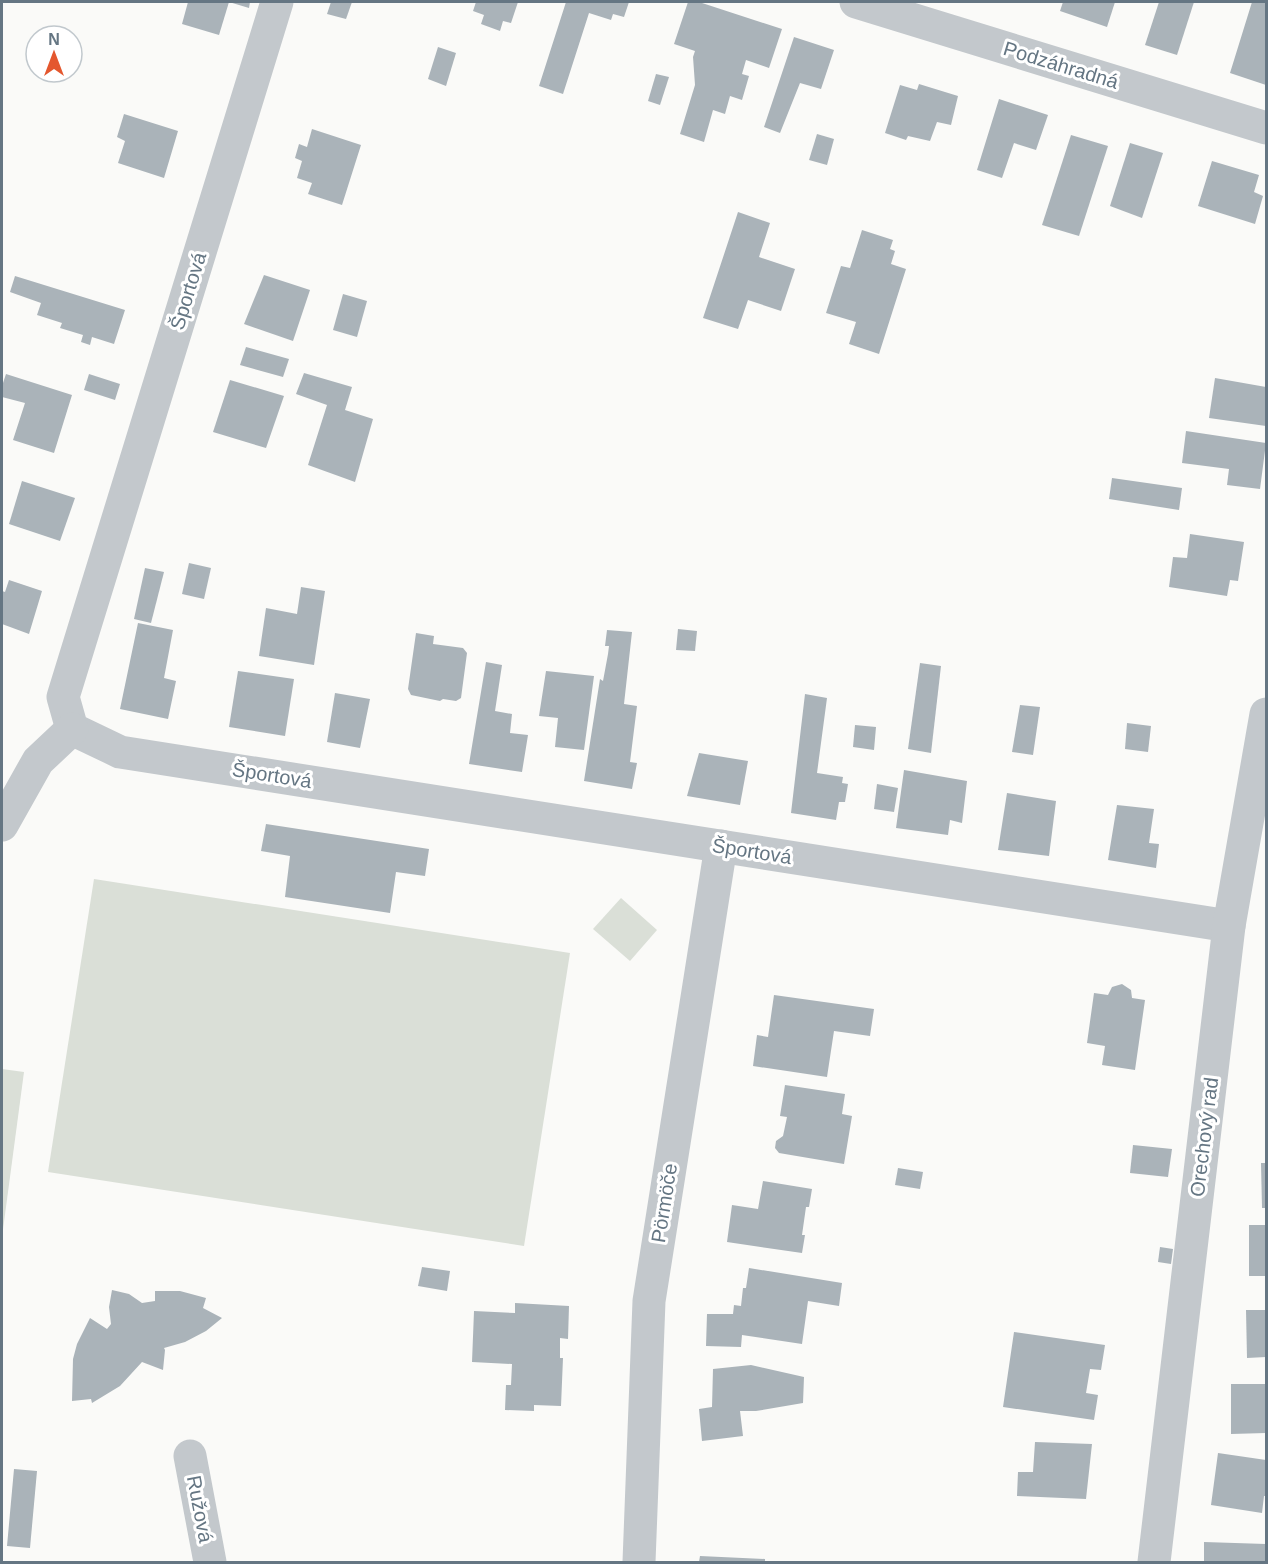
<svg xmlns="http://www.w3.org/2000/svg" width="1268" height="1564" viewBox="0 0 1268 1564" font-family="Arial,sans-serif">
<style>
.green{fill:#dadfd7}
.building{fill:#aab3b9}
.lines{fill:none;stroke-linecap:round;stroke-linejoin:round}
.minor{stroke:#c3c8cc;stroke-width:33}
.labels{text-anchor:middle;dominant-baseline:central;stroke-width:6;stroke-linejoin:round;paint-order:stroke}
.street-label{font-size:20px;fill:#657683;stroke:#fff}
</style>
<rect width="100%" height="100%" fill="#fafaf8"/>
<g class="green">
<path d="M94 879 570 953 524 1246 48 1172Z"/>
<path d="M621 898 657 930 630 961 593 929Z"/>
<path d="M2 1069 24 1072 2 1237Z"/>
</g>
<g class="building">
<path d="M188 2H229L219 35 182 24Z"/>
<path d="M229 2H250L249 8Z"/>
<path d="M331 2H352L346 19 327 14Z"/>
<path d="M476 2H518L511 23 503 21 500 31 481 24 484 15 473 11Z"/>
<path d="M566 2H629L624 17 613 14 611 20 589 13 563 94 539 86Z"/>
<path d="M688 2H699L782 29 769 68 746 60 742 74 749 76 742 100 730 96 725 114 713 110 704 142 680 134 695 85 693 57 695 51 674 44Z"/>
<path d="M1063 2H1115L1107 27 1060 11Z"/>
<path d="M1159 2H1194L1177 55 1145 45Z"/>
<path d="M1252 2H1266V29L1265 35 1266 36V85L1230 73Z"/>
<path d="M794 37 834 50 821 89 800 83 780 133 764 127Z"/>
<path d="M438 47 456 53 446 86 428 79Z"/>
<path d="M656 74 669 77 660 105 648 101Z"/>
<path d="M919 84 958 96 951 125 937 122 930 141 908 136 906 140 885 133 900 85 917 90Z"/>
<path d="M999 99 1048 115 1036 150 1014 143 1002 178 977 170Z"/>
<path d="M124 114 178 131 164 178 118 163 125 141 117 137Z"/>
<path d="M312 129 361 145 342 205 308 194 312 183 297 178 302 161 295 158 299 144 307 147Z"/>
<path d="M817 134 834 139 827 165 809 160Z"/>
<path d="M1071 135 1108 146 1079 236 1042 225Z"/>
<path d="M1130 143 1163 153 1142 218 1110 206Z"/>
<path d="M1212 161 1259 175 1254 192 1263 196 1255 224 1198 206Z"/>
<path d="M738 212 770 223 759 257 795 269 781 311 748 300 738 329 703 318Z"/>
<path d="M862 230 893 240 890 249 895 251 891 264 906 269 879 354 849 344 856 322 826 313 841 266 850 268Z"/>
<path d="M264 275 310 290 293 341 244 324Z"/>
<path d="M15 276 125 310 114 344 92 337 90 345 81 342 83 335 60 328 62 323 37 315 41 303 10 292Z"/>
<path d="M343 294 367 301 357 337 333 330Z"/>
<path d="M246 347 289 359 283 377 240 365Z"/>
<path d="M304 373 352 387 345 410 373 419 355 482 308 465 327 405 296 394Z"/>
<path d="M6 374 72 395 54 453 13 440 25 403 2 397V386Z"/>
<path d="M89 374 120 384 115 400 84 390Z"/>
<path d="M1215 378 1266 387V426L1209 418Z"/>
<path d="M230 380 284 396 266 448 213 432Z"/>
<path d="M1186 431 1266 443 1260 489 1227 485 1229 469 1182 463Z"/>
<path d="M1112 478 1182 488 1179 510 1109 499Z"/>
<path d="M22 481 75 498 60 541 9 524Z"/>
<path d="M1190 534 1244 542 1238 581 1230 580 1227 596 1169 587 1173 557 1187 558Z"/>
<path d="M189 563 211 568 204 599 182 594Z"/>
<path d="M145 568 164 572 151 623 134 619Z"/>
<path d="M9 580 42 591 29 634 2 624V591L5 592Z"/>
<path d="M301 587 325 591 314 665 259 656 266 608 297 614Z"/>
<path d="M138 623 173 630 164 678 176 681 168 719 120 709Z"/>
<path d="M678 629 697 631 695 651 676 650Z"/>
<path d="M607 630 632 632 624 704 637 706 630 762 637 763 632 789 584 781 600 679 603 681 608 654 609 646H605Z"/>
<path d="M416 633 434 636 433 644 463 648 467 653 461 698 456 701 443 699 440 701 411 695 408 689Z"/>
<path d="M486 662 502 665 495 711 512 714 510 733 528 735 522 772 469 764Z"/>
<path d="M920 663 941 666 931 753 908 749Z"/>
<path d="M238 671 294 679 285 736 229 727Z"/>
<path d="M546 671 594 676 584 750 555 747 558 718 539 716Z"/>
<path d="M335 693 370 699 360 748 327 742Z"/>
<path d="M805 694 827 698 817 773 843 777 842 783 848 784 845 802H839L836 820 791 813Z"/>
<path d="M1020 705 1040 707 1033 755 1012 752Z"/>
<path d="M1127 723 1151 726 1148 752 1125 749Z"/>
<path d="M855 725 876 727 874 750 853 747Z"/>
<path d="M699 753 748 761 740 805 687 796Z"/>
<path d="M904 770 967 781 962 823 950 820 948 835 896 828Z"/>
<path d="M877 784 898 788 894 812 874 809Z"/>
<path d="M1007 793 1056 801 1049 856 998 850Z"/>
<path d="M1117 805 1154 809 1149 843 1159 844 1156 868 1108 860Z"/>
<path d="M266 824 429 849 425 876 396 872 390 913 285 897 290 856 261 851Z"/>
<path d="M1122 984 1131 990 1132 998 1145 1000 1135 1070 1102 1065 1105 1046 1087 1043 1094 993 1108 995 1112 987Z"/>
<path d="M774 995 874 1009 870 1036 834 1031 827 1077 753 1066 757 1035 768 1037Z"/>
<path d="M785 1085 845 1094 842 1114 852 1116 844 1164 779 1153 775 1148 776 1141 783 1136 787 1117 780 1116Z"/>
<path d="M1133 1145 1172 1149 1168 1177 1130 1173Z"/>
<path d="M1261 1163H1266V1208H1262Z"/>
<path d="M898 1168 923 1172 920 1189 895 1185Z"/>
<path d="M763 1181 812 1189 809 1207H806L802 1235H805L802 1253 727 1242 732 1205 758 1209Z"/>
<rect x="1249" y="1225" width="17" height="51"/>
<path d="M1160 1247 1173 1249 1171 1264 1158 1262Z"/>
<path d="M422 1267 450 1271 447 1291 418 1286Z"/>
<path d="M749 1268 842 1283 839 1306 808 1301 802 1344 742 1335 741 1347 706 1346 707 1314H733L734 1305 741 1306 743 1288H746Z"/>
<path d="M112 1290 129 1294 142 1303 155 1301V1291H180L206 1298 203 1308 222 1318 206 1331 185 1342 164 1348 165 1350 163 1370 142 1362 120 1386 92 1403 91 1399 72 1401 73 1359 77 1344 90 1318 107 1329 111 1324 109 1307Z"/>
<path d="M515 1303 569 1306 568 1339 560 1338V1358H563L561 1406 534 1405V1411L505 1410 506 1385H511L512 1364 472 1362 474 1311 515 1313Z"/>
<path d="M1246 1310H1266V1357L1247 1358Z"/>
<path d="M1014 1332 1105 1345 1101 1370 1090 1369 1086 1393 1098 1395 1094 1420 1003 1407Z"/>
<path d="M751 1365 804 1377 803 1403 756 1411H740L743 1436 702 1441 699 1409 712 1407 713 1369Z"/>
<path d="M1231 1384H1266V1433L1231 1434Z"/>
<path d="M1035 1442 1092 1444 1086 1499 1017 1496 1018 1472H1033Z"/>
<path d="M1218 1453 1266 1460V1496H1264L1262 1513 1211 1505Z"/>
<path d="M14 1469 37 1471 30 1548 7 1546Z"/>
<path d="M1204 1542 1266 1544V1562H1204Z"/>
<path d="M700 1556 765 1559V1562H699Z"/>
</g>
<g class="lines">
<g class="minor">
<path d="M277 2 63 697 72 729 120 752 1229 926"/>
<path d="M856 2 1266 128"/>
<path d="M2 825 38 761 72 729"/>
<path d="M190 1456 210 1562"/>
<path d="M639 1562 649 1301 721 846"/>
<path d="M1154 1562 1229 926 1266 714"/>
</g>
</g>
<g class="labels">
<g class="street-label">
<text transform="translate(1061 65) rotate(17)">Podzáhradná</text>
<text transform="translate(188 291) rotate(-73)">Športová</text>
<text transform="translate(272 775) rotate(9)">Športová</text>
<text transform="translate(752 851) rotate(9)">Športová</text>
<text transform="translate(1204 1137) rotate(-83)">Orechový rad</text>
<text transform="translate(664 1203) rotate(-81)">Pörmöče</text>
<text transform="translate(200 1509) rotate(79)">Ružová</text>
</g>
</g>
<rect width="1268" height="1564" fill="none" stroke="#657683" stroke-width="6"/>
<g transform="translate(54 54)"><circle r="28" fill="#ffffff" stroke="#c1c8cd" stroke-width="1.5"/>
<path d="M0-4.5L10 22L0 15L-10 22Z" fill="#e4572e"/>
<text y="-9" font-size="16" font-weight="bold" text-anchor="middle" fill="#657683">N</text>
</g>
</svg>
